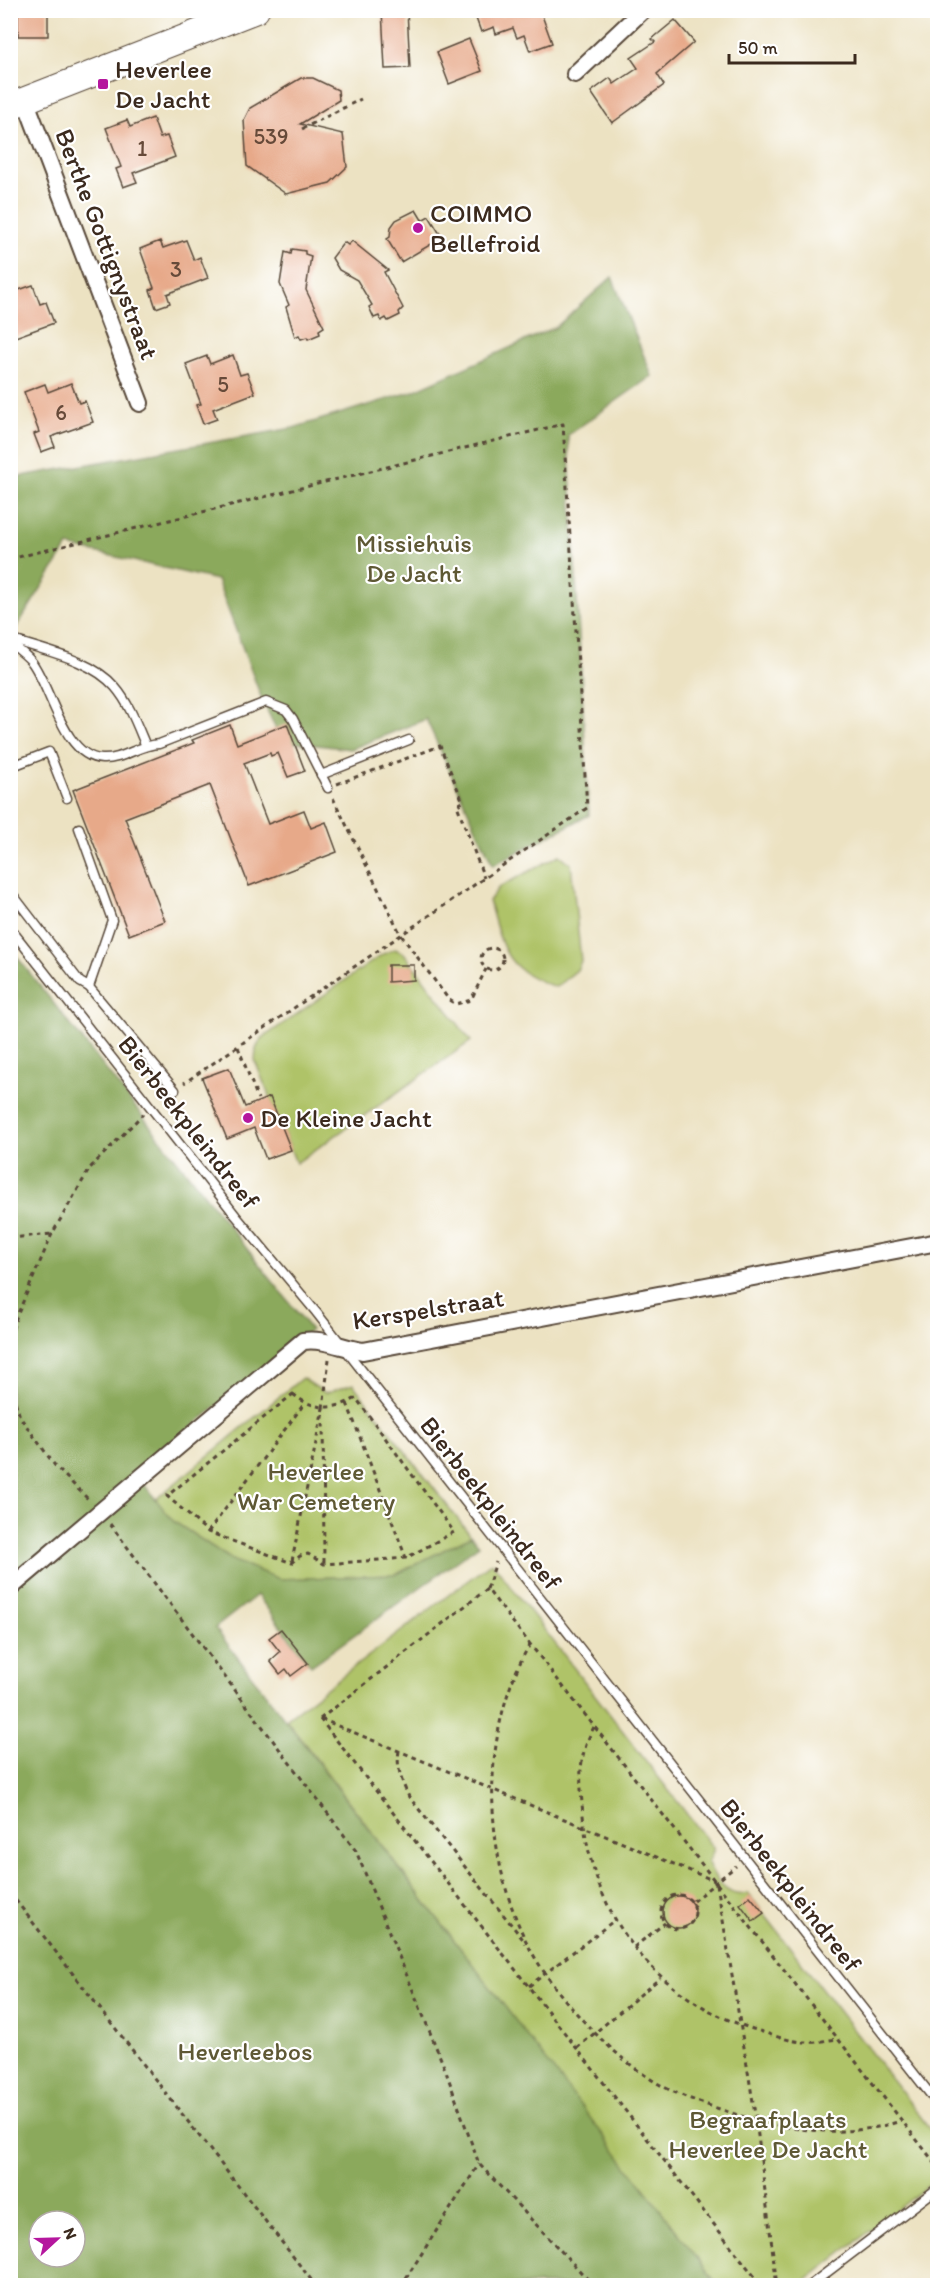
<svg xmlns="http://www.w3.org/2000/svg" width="948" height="2296" viewBox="0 0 948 2296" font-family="Itim,sans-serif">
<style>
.green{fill:#afc367;stroke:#757642;stroke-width:1.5;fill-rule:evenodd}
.forest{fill:#8ba95c;stroke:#636a3d;stroke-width:1.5;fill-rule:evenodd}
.building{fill:#e7a989}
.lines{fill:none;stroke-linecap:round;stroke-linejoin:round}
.lane-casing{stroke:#564637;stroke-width:11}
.street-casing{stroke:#564637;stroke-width:20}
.primary-casing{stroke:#564637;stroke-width:28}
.path{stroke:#564637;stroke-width:3;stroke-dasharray:4.5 4.5;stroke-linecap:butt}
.lane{stroke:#fff;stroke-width:8}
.street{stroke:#fff;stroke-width:16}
.primary{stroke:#fff;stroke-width:26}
.poi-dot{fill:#b5179e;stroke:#fff;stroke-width:2}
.labels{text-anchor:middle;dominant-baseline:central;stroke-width:4.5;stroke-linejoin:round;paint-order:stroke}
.number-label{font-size:22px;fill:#664a39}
.poi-label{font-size:26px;fill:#3b2a1e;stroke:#fff;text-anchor:start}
.street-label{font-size:26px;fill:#3b2a1e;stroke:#fff}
.park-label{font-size:26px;fill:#5e5834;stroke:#fff}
</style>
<rect width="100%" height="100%" fill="#fff"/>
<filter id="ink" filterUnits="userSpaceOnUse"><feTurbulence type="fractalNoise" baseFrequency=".0167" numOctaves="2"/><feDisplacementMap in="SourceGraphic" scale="12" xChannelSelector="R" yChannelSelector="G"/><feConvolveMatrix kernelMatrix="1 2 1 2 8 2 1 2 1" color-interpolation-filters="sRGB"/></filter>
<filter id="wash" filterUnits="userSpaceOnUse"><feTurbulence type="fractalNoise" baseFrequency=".008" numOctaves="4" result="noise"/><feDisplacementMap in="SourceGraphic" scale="24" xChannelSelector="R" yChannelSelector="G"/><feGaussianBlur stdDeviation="1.35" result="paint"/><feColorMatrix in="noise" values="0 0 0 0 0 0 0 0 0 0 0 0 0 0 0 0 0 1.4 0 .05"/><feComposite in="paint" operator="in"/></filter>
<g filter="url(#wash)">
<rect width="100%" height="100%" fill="#ece2c2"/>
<g class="green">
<path d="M560 855 571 864 581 961 577 970 556 987C504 970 503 950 489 901L499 887Z"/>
<path d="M395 949 404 953 471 1041 296 1163 255 1061 256 1049 261 1039 383 954Z"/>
<path d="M302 1378 325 1393 353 1384 471 1536 395 1575 279 1579 232 1560 173 1521 155 1500Z"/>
<path d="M492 1562 714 1849 708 1862C713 1879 729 1900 748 1893L937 2138V2179L800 2285H11L10 1613 714 2282 286 1719ZM39 2221H75V2257H39Z"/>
</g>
<g class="forest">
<path d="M612 277 652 376 568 435 589 815 493 865 426 719 351 749 282 741 263 702 217 580 68 546 16 628 11 624V478L293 428 411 392 556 327Z"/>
<path d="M10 948 311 1330 135 1473 173 1521 232 1560 279 1579 395 1575 471 1536 479 1545 311 1666 257 1595 215 1628 718 2285H11ZM39 2221H75V2257H39Z"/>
</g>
<g id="blocks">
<g class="building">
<rect x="18" y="10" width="30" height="26"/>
<path d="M382 10H407L410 68 385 69Z"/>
<path d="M473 10H499L501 17 518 10H540L552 43 530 51 524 35 517 38 513 28 496 34 494 27 481 32Z"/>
<path d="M675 20 694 42 657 74 664 85 612 123 591 92 610 78 614 84 638 68 631 58 655 42 652 39Z"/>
<path d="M469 39 482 71 449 84 437 52Z"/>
<path d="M301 78H313L338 90 339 100 300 124 343 134 347 167 330 183 286 194 247 166 244 120 250 108Z"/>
<path d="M153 118 160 138 167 136 175 157 133 173 137 182 123 187 116 169 121 167 106 128 127 120 130 127Z"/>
<path d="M416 210 422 220 429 216 440 234 433 238 435 242 401 262 387 239 390 237 391 227 396 220Z"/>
<path d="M186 240 194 260 200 257 208 278 167 294 170 303 156 308 150 290 154 288 140 249 160 241 163 248Z"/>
<path d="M352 241 388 270 384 272 403 308 399 312 400 315 388 321 386 318 381 321 379 316 374 318 369 307 372 305 357 280 339 270 332 258 344 242 348 245Z"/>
<path d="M292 249 305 251V254L311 256 306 290 324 327 319 330 320 334 308 339 307 337 301 339 299 335 295 337 286 307 289 305 280 284 285 252 291 254Z"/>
<path d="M33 285 40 304 46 302 54 323 10 339V293Z"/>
<path d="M233 355 240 375 247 373 255 393 213 409 217 419 203 424 196 405 201 404 186 364 207 356 210 364Z"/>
<path d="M71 383 79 403 85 401 93 422 51 437 55 447 41 452 34 434 39 432 24 392 45 384 48 392Z"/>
<path d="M287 724 305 771 288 777 278 753 271 756 270 753 244 763 268 824 304 810 311 828 326 822 337 852 249 886 210 785 125 818 165 921 129 935 73 790 194 743 192 740 230 725 237 744Z"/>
<path d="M388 965H414V980L388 982Z"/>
<path d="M229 1068 245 1107 270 1097 291 1150 266 1159 254 1128 227 1139 202 1078Z"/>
<path d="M281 1629 308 1663 291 1676 286 1669 280 1674 270 1661 280 1652 269 1638Z"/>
<circle cx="679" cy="1912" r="16"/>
<path d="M750 1896 764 1913 753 1921 740 1904Z"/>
</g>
</g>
</g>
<g filter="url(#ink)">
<use href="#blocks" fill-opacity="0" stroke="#564637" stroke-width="1.5"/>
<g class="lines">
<defs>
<g id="lane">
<path d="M10 639C44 651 91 659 115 687 129 703 137 725 145 744"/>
<path d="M10 642C17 649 25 654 31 661 51 686 63 757 102 759 123 760 138 745 159 744L266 702 286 710 293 719 328 788"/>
<path d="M10 767 49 752 67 798"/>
<path d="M321 775 409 740"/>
<path d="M79 828 112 920 89 987 175 1090"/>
<path d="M10 891 80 982 89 987"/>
<path d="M10 928 236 1216 316 1312 938 2104"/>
<path d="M809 2286 938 2188"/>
</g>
<g id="street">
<path d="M575 74 643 10"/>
<path d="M26 102 140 403"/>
<path d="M10 1588 303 1341C323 1338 343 1348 363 1351L938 1242"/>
</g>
<path id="primary" d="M10 106 256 10"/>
</defs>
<use href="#lane" class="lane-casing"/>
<use href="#street" class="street-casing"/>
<use href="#primary" class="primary-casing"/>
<g class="path">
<path d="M302 129 361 99"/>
<path d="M10 559 563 424 587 808 184 1083"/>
<path d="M337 784 440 746 463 802 457 805 484 878"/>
<path d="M333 798 401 935 449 1000 456 1004 471 1000 486 969"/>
<circle cx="492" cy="959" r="11"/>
<path d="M238 1047 258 1099"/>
<path d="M10 1238 52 1234"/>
<path d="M10 1338 16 1318 52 1234 90 1168 143 1114"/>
<path d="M10 1385 20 1417 56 1467 90 1501"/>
<path d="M293 1394C312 1410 334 1411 356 1398L454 1532 406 1558 324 1564 308 1554 300 1556 292 1563 208 1532 167 1496Z"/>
<path d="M347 1403 406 1558"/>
<path d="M323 1408 329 1359"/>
<path d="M110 1524 356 1851 445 2069 479 2164 594 2286"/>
<path d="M208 1532 304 1404"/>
<path d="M292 1561 323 1408 324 1564"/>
<path d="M487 1589 496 1562"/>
<path d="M530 1644C479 1732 482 1855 528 1945 553 1994 610 2055 657 2083 682 2098 714 2107 741 2116 796 2132 846 2138 901 2121"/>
<path d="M320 1719 487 1589 938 2167"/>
<path d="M320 1719 762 2286"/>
<path d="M321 1719 715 1881"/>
<path d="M594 1727C577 1759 580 1779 583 1815 592 1916 656 1998 753 2029 770 2034 789 2042 806 2042 816 2043 827 2040 838 2039"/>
<path d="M399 1751C396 1767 402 1783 409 1797L526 1943"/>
<path d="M717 1884 756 2120 777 2286"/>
<path d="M10 1893 316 2286"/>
<circle cx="678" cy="1912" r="17"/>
<path d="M693 1901 736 1866"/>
<path d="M634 1947 665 1923"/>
<path d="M529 1986 616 1919"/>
<path d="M577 2048 660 1978"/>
<path d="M10 2281 15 2286"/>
<path d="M401 2286 479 2164"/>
</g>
<use href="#lane" class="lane"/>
<use href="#street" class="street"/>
<use href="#primary" class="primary"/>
</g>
</g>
<g class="poi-dot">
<rect x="97" y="78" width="12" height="12" rx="3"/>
<circle cx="418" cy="228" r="6"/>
<circle cx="248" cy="1118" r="6"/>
</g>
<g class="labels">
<g class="number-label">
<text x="271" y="136">539</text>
<text x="142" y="148">1</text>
<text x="176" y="269">3</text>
<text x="223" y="384">5</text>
<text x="61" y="412">6</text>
</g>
<g class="poi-label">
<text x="115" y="69">Heverlee<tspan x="115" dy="30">De Jacht</tspan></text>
<text x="430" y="213">COIMMO<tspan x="430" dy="30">Bellefroid</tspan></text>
<text x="260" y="1118">De Kleine Jacht</text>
</g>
<g class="street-label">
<text transform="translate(107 244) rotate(69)">Berthe Gottignystraat</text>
<text transform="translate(189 1122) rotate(52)">Bierbeekpleindreef</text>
<text transform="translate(428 1309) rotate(-9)">Kerspelstraat</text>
<text transform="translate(491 1503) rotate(52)">Bierbeekpleindreef</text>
<text transform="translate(791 1885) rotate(52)">Bierbeekpleindreef</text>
</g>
<g class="park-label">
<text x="414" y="543">Missiehuis<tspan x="414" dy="30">De Jacht</tspan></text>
<text x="316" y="1471">Heverlee<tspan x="316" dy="30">War Cemetery</tspan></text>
<text x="245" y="2051">Heverleebos</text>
<text x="768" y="2119">Begraafplaats<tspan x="768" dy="30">Heverlee De Jacht</tspan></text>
</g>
</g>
<rect width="948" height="2296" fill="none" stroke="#fff" stroke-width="36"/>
<g transform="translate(57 2239) rotate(68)"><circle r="28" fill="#ffffff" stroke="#b1aaa5" stroke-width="1.5"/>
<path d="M0-4.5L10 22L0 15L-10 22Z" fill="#b5179e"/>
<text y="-9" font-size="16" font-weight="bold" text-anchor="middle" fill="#3b2a1e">N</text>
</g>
<path d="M729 54v9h126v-9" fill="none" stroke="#3b2a1e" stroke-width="3"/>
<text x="738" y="54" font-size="18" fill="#3b2a1e" stroke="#ffffff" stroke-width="4.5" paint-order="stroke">50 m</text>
</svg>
